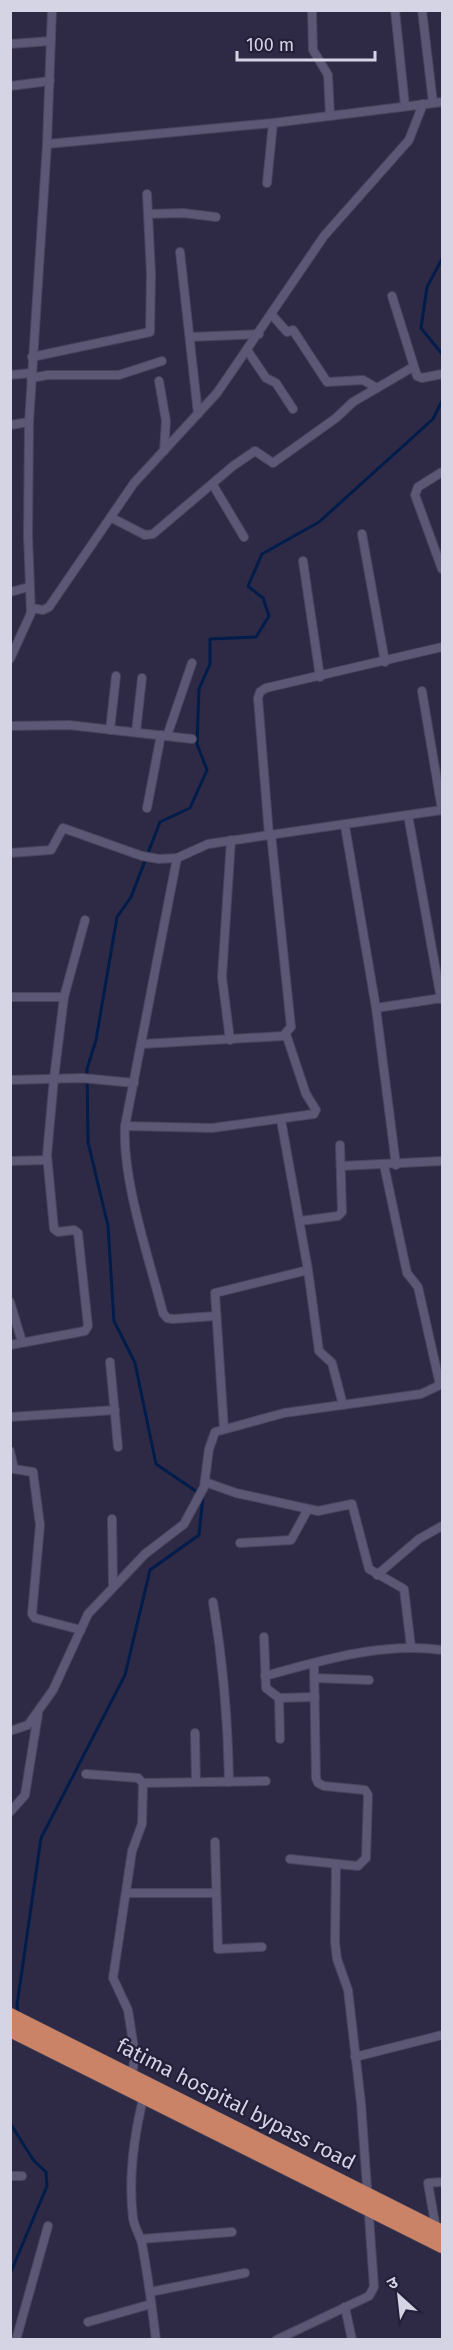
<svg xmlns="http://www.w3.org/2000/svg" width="453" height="2350" viewBox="0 0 453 2350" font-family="'Fira Sans','Noto Sans Devanagari',sans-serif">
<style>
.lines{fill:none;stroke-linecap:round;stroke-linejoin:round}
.stream{stroke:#001c4a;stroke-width:3}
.minor-casing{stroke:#48445b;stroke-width:10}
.trunk-casing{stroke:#48445b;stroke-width:15}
.minor{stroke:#5b5775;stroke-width:8}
.trunk{stroke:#ca8366;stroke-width:14}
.labels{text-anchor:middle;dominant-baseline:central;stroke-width:4.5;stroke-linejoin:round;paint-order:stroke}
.street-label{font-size:21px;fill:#d5d4e5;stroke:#24203a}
</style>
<rect width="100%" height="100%" fill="#2e2a45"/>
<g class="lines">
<g class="stream">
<path d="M442 259 427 287 421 328 442 354"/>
<path d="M18 2014 17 2005 41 1838 125 1675 150 1570 199 1535 203 1496 156 1464 135 1363 114 1321 108 1226 88 1142 87 1069 96 1040 117 917 131 897 160 822 190 808 207 770 197 744 199 689 210 664V639L256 637 269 616 263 598 248 586 262 554 319 522 433 419 442 401"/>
<path d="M10 2123 34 2161 46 2172 47 2186 10 2274"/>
</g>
<defs>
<g id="minor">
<path d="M395 10 405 106"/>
<path d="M422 10 433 103"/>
<path d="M312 12 313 50 328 75 330 116"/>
<path d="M10 44 51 41"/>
<path d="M10 86 50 81"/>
<path d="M47 144 273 123 442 102"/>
<path d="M267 183 273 123"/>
<path d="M148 214 183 213 216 217"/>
<path d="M180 252 198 414"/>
<path d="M392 296 417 376 422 378 442 374"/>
<path d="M272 315 287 332 293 330 327 382 363 380 377 388"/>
<path d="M190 337 259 334"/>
<path d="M247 350 266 378 276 383 293 409"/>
<path d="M32 357 150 332 151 274 147 194"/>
<path d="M10 375 31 373"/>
<path d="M31 378 48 375H119L162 361"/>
<path d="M159 381 166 421 164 451"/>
<path d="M10 425 29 422"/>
<path d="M442 472 418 487 415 495 442 569"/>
<path d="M213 485 244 537"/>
<path d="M112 518 145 535 153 534 233 466 255 451 273 463 336 418 353 402 413 367"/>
<path d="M362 534 385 662"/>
<path d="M303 561 320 677"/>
<path d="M10 592 29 587"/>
<path d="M31 608 43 610 49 607 134 483 217 393 324 236 409 140 423 104"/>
<path d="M10 659 31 613 28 536 29 422 47 144 52 10"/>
<path d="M422 691 442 810"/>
<path d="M10 726 69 725 192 739"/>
<path d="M110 730 116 676"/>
<path d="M136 732 142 678"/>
<path d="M167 736 192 663"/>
<path d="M147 808 161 735"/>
<path d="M408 815 441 999"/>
<path d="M345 826 376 1008 396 1165"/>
<path d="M269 835 258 698 260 692 266 688 442 647"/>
<path d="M10 853 51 850 63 828 142 856 159 859 177 858 208 844 442 810"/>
<path d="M177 858 125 1126C122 1180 149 1258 163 1313L167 1318 173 1319 215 1316"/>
<path d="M10 997H64"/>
<path d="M376 1008 442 998"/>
<path d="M230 1040 222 977 231 840"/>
<path d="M142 1044 283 1036 291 1027 271 834"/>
<path d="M10 1080 82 1078 134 1083"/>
<path d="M281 1120 308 1270 319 1351 332 1363 343 1405"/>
<path d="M125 1126 212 1128 314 1114 316 1110 306 1094 286 1034"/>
<path d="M10 1161 47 1160"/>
<path d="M384 1165 407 1273 418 1287 440 1385"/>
<path d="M341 1166 442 1161"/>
<path d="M300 1221 338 1216 342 1212 340 1145"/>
<path d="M10 1302 22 1342"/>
<path d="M10 1345 85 1331 88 1326 78 1233 74 1230 58 1232 54 1229 47 1155 54 1078 64 997 85 920"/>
<path d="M110 1362 118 1447"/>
<path d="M10 1417 115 1410"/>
<path d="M224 1429 215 1293 308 1270"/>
<path d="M10 1451 14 1469 33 1472 40 1525 32 1614 35 1618 81 1630"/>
<path d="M205 1482 236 1493 318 1511 352 1504 369 1569 404 1589 411 1647"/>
<path d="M112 1519 113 1585"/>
<path d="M240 1543 291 1540 308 1509"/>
<path d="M377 1575 419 1539 442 1526"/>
<path d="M213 1602C223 1662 228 1721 229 1782"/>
<path d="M264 1637 266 1688 279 1698 280 1739"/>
<path d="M265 1676C323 1660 382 1642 442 1650"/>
<path d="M314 1678 369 1680"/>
<path d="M279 1698 315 1697"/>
<path d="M10 1731 28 1725 53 1690 88 1614 145 1554 184 1524 204 1487 209 1449 215 1432 284 1413 421 1394 442 1384"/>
<path d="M195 1733 196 1782"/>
<path d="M86 1774 138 1778 143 1783 142 1824 132 1851 113 1978 128 2010 135 2055 132 2075"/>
<path d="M143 1783 266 1781"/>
<path d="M10 1812 25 1795 38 1714"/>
<path d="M215 1842 218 1949 262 1947"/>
<path d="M290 1859 358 1866 366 1858 368 1795 365 1790 324 1786 318 1783 316 1778 314 1663"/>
<path d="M126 1893H216"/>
<path d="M355 2057 442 2035"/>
<path d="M144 2095C134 2135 128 2177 133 2218 134 2227 140 2235 142 2244 148 2276 152 2307 156 2340"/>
<path d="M10 2176H22"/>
<path d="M436 2229 428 2183 442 2182"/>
<path d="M141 2239 232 2232"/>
<path d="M150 2292 245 2273"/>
<path d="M345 2307 352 2340"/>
<path d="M88 2322 151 2304"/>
<path d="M16 2340 48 2226"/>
<path d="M276 2340 369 2296 374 2287 361 2103 348 1990 337 1959 335 1942 336 1864"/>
</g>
<g id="trunk">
<path d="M10 2015 442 2232"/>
<path d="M10 2030 442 2246"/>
</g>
</defs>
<use href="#minor" class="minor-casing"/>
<use href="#trunk" class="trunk-casing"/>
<use href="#minor" class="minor"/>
<use href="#trunk" class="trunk"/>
</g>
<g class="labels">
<g class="street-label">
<text transform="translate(236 2104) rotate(27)">fatima hospital bypass road</text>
</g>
</g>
<rect width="453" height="2350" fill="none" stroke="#d5d4e5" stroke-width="24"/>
<g transform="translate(399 2296) rotate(333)" stroke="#24203a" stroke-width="4.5" paint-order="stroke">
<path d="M0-4.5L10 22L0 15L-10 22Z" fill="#d5d4e5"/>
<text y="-9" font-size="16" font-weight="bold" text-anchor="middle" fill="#d5d4e5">उ</text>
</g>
<path d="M237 51v9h138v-9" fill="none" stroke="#d5d4e5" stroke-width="3"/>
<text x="246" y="51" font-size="18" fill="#d5d4e5" stroke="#24203a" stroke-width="4.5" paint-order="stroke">100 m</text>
</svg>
